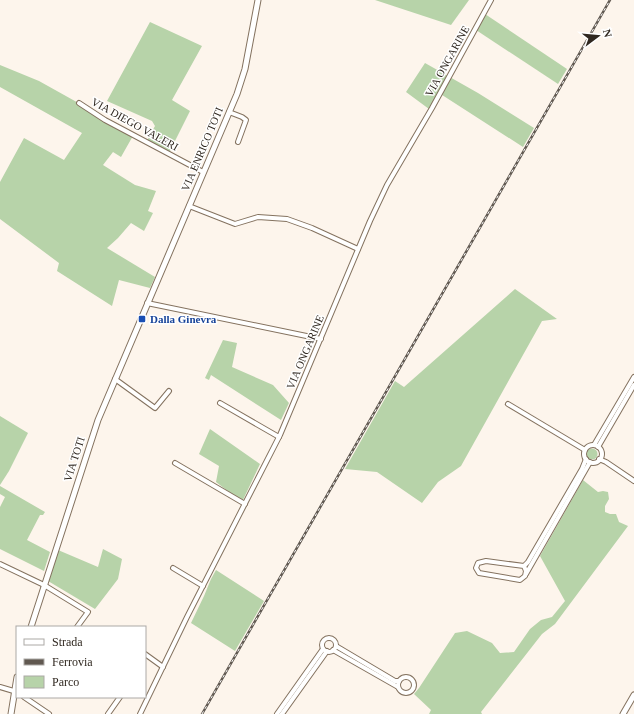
<svg xmlns="http://www.w3.org/2000/svg" width="634" height="714" viewBox="0 0 634 714" font-family="Georgia,serif">
<style>
.green{fill:#b7d3a9}
.lines{fill:none;stroke-linecap:round;stroke-linejoin:round}
.minor-casing{stroke:#84725f;stroke-width:6}
.major-casing{stroke:#84725f;stroke-width:7}
.minor{stroke:#fff;stroke-width:4}
.major{stroke:#fff;stroke-width:5}
.rail-casing{stroke:#605850;stroke-width:2.5}
.rail{stroke:#fff;stroke-width:1;stroke-dasharray:3;stroke-linecap:butt}
.transit-dot{fill:#1a4fb4;stroke:#fff;stroke-width:1.5}
.labels{text-anchor:middle;dominant-baseline:central;stroke-width:3;stroke-linejoin:round;paint-order:stroke}
.street-label{font-size:11px;fill:#302820;stroke:#fff}
.transit-label{font-size:11px;font-weight:bold;fill:#164399;stroke:#fff;text-anchor:start}
</style>
<rect width="100%" height="100%" fill="#fdf5ec"/>
<g class="green">
<path d="M375 0H469L451 25Z"/>
<path d="M482 12 567 69 558 84 473 28Z"/>
<path d="M150 22 202 46 172 100 190 111 169 153 147 141 155 126 152 121 107 101Z"/>
<path d="M425 63 478 93 534 128 523 147 439 93 429 109 406 92Z"/>
<path d="M0 65 39 81 134 134 121 157 113 152 103 165 135 185 156 191 148 211 153 213 144 231 131 223 118 238 107 248 155 277 150 288 119 280 112 306 57 271 59 263 0 219V182L24 138 64 160 82 133 0 87Z"/>
<path d="M515 289 557 319 542 321 461 466 438 482 422 503 377 472 345 469 395 381 404 387Z"/>
<path d="M223 340 237 343 232 367 273 385 289 403 281 420 211 375 209 380 205 378Z"/>
<path d="M0 416 28 433 9 471 0 485Z"/>
<path d="M210 429 260 464 242 502 216 482 219 466 199 454Z"/>
<circle cx="592" cy="454" r="5.5"/>
<path d="M583 480 598 492 603 491 608 492 609 499 605 506V512L610 514H616L619 522 628 526 555 624 542 634 481 712 482 714H429L431 710 414 694 419 688 455 633 467 631 492 643 500 653 514 652 530 629 541 620 552 617 565 601 540 556Z"/>
<path d="M0 486 45 512 43 515H40L27 540 50 552 44 571 0 549V507L5 497 0 494Z"/>
<path d="M103 549 122 559 118 579 95 609 48 581 58 550 98 567Z"/>
<path d="M216 570 264 601 235 651 191 623 204 596 211 579Z"/>
</g>
<g class="lines">
<defs>
<g id="minor">
<path d="M79 103 105 120 203 172"/>
<path d="M229 112 242 117 246 120 238 142"/>
<path d="M189 206 235 224 258 217 287 219 312 228 358 249"/>
<path d="M147 303 321 339"/>
<path d="M115 379 155 408 169 391"/>
<path d="M220 403 279 437"/>
<path d="M508 404 585 450"/>
<path d="M594 445 634 377"/>
<circle cx="593" cy="454" r="9"/>
<path d="M598 447 634 385"/>
<path d="M599 459 606 462 634 481"/>
<path d="M175 463 245 504"/>
<path d="M486 561 524 566 526 571 525 576 520 580 479 573 476 568 478 563Z"/>
<path d="M0 564 44 585 88 612 77 627"/>
<path d="M524 566 528 562 582 469 586 459"/>
<path d="M173 568 203 586"/>
<path d="M526 574 590 462"/>
<circle cx="329" cy="645" r="7"/>
<path d="M336 646 395 681H399"/>
<path d="M333 650 398 687"/>
<path d="M145 654 163 667"/>
<circle cx="406" cy="685" r="8"/>
<path d="M0 687 17 692"/>
<path d="M24 697 49 714"/>
<path d="M108 714 120 697"/>
<path d="M140 714 187 617 280 435 370 221 387 185 432 108 491 0"/>
<path d="M277 714 323 649"/>
<path d="M282 714 327 651"/>
</g>
<g id="major">
<path d="M31 627 98 420 237 94 245 69 258 0"/>
<path d="M11 714 17 677"/>
<path d="M623 714 634 695"/>
</g>
</defs>
<use href="#minor" class="minor-casing"/>
<use href="#major" class="major-casing"/>
<use href="#minor" class="minor"/>
<use href="#major" class="major"/>
<defs>
<path id="rail" d="M202 714 610 0"/>
</defs>
<use href="#rail" class="rail-casing"/>
<use href="#rail" class="rail"/>
</g>
<rect class="transit-dot" x="138" y="315" width="8" height="8" rx="2"/>
<g class="labels">
<g class="street-label">
<text transform="translate(447 61) rotate(-61)">VIA ONGARINE</text>
<text transform="translate(135 124) rotate(29)">VIA DIEGO VALERI</text>
<text transform="translate(202 149) rotate(-67)">VIA ENRICO TOTI</text>
<text transform="translate(305 352) rotate(-67)">VIA ONGARINE</text>
<text transform="translate(74 459) rotate(-72)">VIA TOTI</text>
</g>
<g class="transit-label">
<text x="150" y="319">Dalla Ginevra</text>
</g>
</g>
<rect x="16" y="626" width="130" height="72" fill="#ffffff" stroke="#aca9a6"/>
<rect x="24" y="639" width="20" height="6" fill="#ffffff" stroke="#aca9a6"/>
<text x="52" y="646" font-size="12" fill="#302820">Strada</text>
<rect x="24" y="659" width="20" height="6" fill="#605850" stroke="#aca9a6"/>
<text x="52" y="666" font-size="12" fill="#302820">Ferrovia</text>
<rect x="24" y="676" width="20" height="12" fill="#b7d3a9" stroke="#aca9a6"/>
<text x="52" y="686" font-size="12" fill="#302820">Parco</text>
<g transform="translate(598 36) rotate(74)" stroke="#ffffff" stroke-width="3" paint-order="stroke">
<path d="M0-3L7 15L0 10L-7 15Z" fill="#302820"/>
<text y="-6" font-size="11" font-weight="bold" text-anchor="middle" fill="#302820">N</text>
</g>
</svg>
